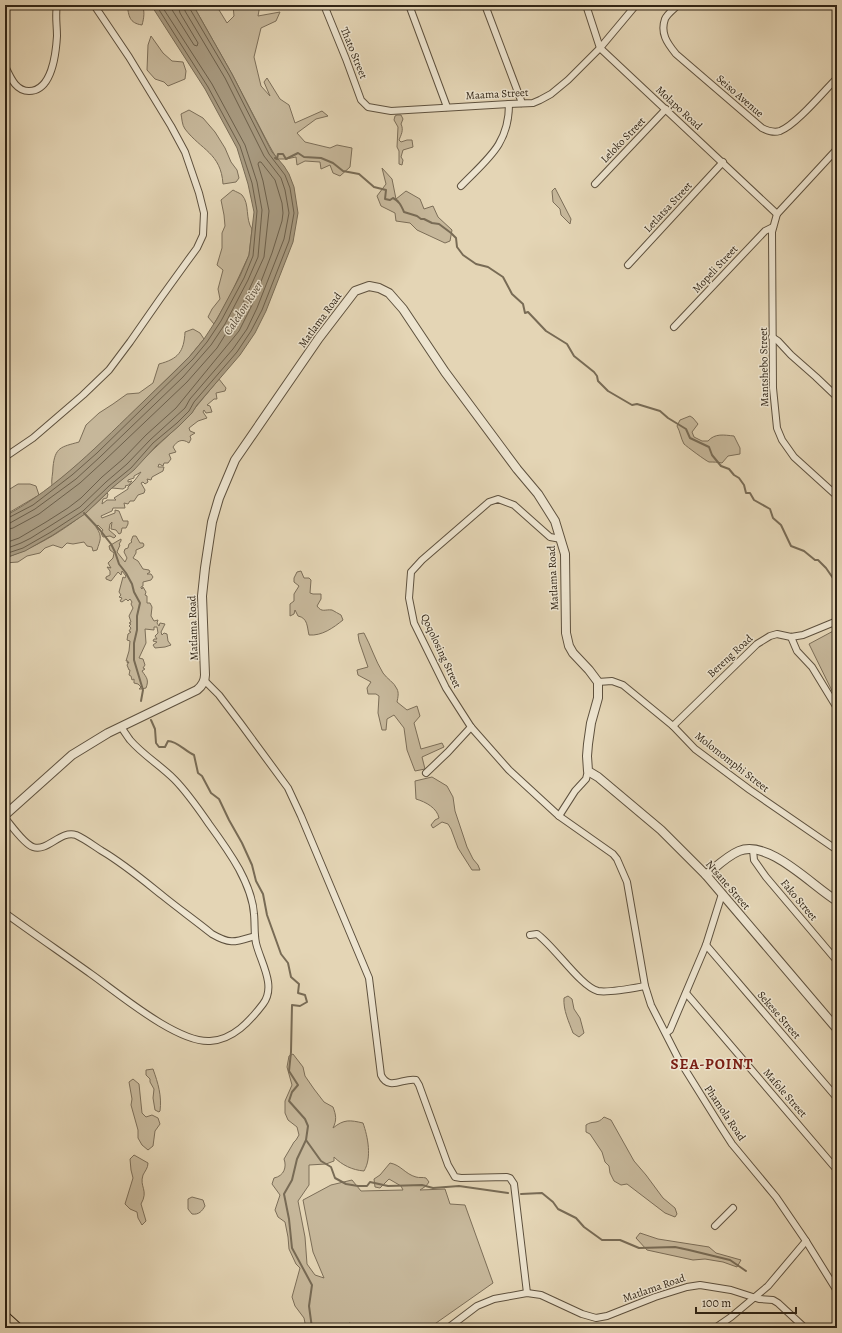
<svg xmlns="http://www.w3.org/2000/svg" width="842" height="1333" viewBox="0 0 842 1333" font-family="Alegreya,serif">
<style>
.green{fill:#c6b79a;stroke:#7c6e58}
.water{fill:#a7997f;stroke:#786b55}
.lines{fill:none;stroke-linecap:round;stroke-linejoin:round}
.shore{stroke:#6c5f4a;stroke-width:1}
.stream{stroke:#786b55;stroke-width:2}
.minor-casing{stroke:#5e513e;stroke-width:8}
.tertiary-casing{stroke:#5e513e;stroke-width:10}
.primary-casing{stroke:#312516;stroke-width:12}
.minor{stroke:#ede4cf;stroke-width:6}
.tertiary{stroke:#ede4cf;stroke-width:8}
.primary{stroke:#e4d5b5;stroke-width:10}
.labels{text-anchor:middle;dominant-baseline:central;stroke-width:3;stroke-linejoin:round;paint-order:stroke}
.street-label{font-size:11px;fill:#312516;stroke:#ede4cf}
.water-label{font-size:12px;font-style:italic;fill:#544836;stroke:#ede4cf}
.district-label{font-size:15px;font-weight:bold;letter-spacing:1px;fill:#7a1f14;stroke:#ede4cf}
</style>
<rect width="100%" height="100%" fill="#e4d5b5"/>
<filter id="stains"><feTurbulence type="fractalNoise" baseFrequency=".005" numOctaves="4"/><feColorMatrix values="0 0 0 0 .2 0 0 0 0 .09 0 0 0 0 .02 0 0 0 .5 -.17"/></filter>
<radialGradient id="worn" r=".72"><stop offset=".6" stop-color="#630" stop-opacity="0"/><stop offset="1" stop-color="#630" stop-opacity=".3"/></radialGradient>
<g class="green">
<path d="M127 5H142C145 11 144 18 142 25 129 23 129 16 127 5Z"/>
<path d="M193 5H216L227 23 234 16 233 5H260L258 16 280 12 276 21 261 28 254 57 261 86 270 96 264 82 267 78 280 99 289 105 295 123 322 111 328 116 316 119 297 133 305 142 330 148 337 145 352 148 350 167 340 176 333 173 330 165 321 169 320 162 305 161 297 165 296 157 286 159H277L269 145 232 74Z"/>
<path d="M151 36 163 53 172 61 183 62 186 71 185 79 168 86 164 82 155 79 147 70 148 45Z"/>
<path d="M189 110 203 118 215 132 225 148 231 162 237 170 239 178 236 182 223 184C221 153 201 150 185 129 182 125 182 119 181 114Z"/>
<path d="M397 115H401L403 119 401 124C404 130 401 135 399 140L401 142 407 140H412L413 147 403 150 401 157 403 160 402 165 399 164V151L397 147 398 127 394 120 395 116Z"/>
<path d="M382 168 392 179 396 199 406 191 420 199 424 209 433 206 438 217 452 230 450 241 445 243 417 230 410 223 396 221 395 213 381 206 377 196 386 184Z"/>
<path d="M555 188 571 219 570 224 561 215 560 209 553 202 552 191Z"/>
<path d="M233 190C236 192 240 193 242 195 250 204 245 219 252 229L249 255 230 296 214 324 208 317 212 309 220 299 218 289 223 270 217 265 222 248V233L225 226 224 215 221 200Z"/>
<path d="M193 329 200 333 204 339 190 356 94 451 52 486C51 479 53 474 53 467 55 447 61 447 79 442L86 425 99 413 113 404 127 394 139 393 153 383 159 364C178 359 184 352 185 332Z"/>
<path d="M219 379 226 388 225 391 216 393 217 399H214L207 405 210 406 212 412 206 413 204 410 203 412 207 418 198 421 189 428 190 431 195 433 190 436 191 439 189 443C182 438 177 441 173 447L176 452 169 454 171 459 168 463H164L163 466 159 464 158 467H164L163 471 152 477 151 480 147 479 148 482 145 484 143 482 141 483 145 490 144 493 138 495 134 501H130L128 504 124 503 125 508H113L112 511 101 516 102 518 115 513V510L119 511 123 521H128V524L126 528H122L121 533 119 534 116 530 111 529 112 522 110 524 109 530 116 536 114 538 110 536 103 537 101 533 103 530 98 525 96 527C103 537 100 540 97 550L93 551 92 547 87 546 84 542 73 544 67 543 62 548 53 545 45 548 40 553 27 556 18 562 5 563V558C43 545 78 522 107 493L108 494 107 498 103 499 102 504 107 500H116L114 498 128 489V487L135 480 141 472 134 476V478L128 480V482L132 481 129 485 125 486 126 487 123 489 112 488 186 419Z"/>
<path d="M690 416 693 418 698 424 692 432 694 437 702 441H708C715 433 724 435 734 436L740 448V454L728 456 722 463C718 462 713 462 709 462 706 461 686 446 684 444 681 439 680 431 677 426L680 420Z"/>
<path d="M18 484H30L36 486 39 495 5 515V492Z"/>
<path d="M133 536H136L140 543H143L144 545 143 547 136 550V553L133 558 138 561 143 569 149 570 150 572 147 574H151L153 577 151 580 143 582V586L141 587V588L142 589 143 587 146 592 145 595 147 596V603H150L152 607 151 616 154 621 158 620 157 623 159 626 160 623 165 624 161 632 162 635 164 633 167 634 168 641 171 645 165 647 155 648 153 645 157 642 153 641 154 639H157L155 636 158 633 157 627H154V630L145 629 146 643 139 658 143 659 145 665 143 668 145 669 142 671C147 678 149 680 146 688L141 689H139L141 687 138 684 134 683V679L132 680 131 676 129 675 130 670H129L127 665 129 662 127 663 128 661H126L129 651 130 641 127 640 128 634 131 632 129 631 131 628 129 626 131 624 129 623 131 622 129 616 133 608 131 604 132 602 130 599 128 601 126 599 122 602 120 601 122 598 119 597 121 595 119 592 123 577 125 578 126 576 122 571 121 575 118 572 111 581 106 579V577L110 575V571L107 567 111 568 108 563 113 558 114 553 110 550 109 546 121 539V541L119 544 120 545 117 552 125 562 127 558 124 552 125 549 128 548 129 544 132 542 131 541Z"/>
<path d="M301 571 304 578H309L311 580 310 593 313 594H321V599L317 606C322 613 325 609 332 610 334 611 339 614 341 615L343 620C333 628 322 636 309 635 307 627 308 618 298 616L295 610 294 614 290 616V604L294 601V594L299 586 294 582V578L297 572Z"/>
<path d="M837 629V701L809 644Z"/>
<path d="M364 633C371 646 375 660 383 673 387 679 394 682 397 689 399 693 398 697 397 702L407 710 417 706 420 716 414 723 421 749 442 743 444 747 422 757 425 769 415 771 407 750 404 728 394 715 387 719 386 730H382L378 713 379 696 376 694H368L367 688 371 682 358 675 357 670 368 667 359 641 358 634Z"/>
<path d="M432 777 447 786 453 797 455 811 467 847 473 859 478 865 480 870H472L458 848 451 829 448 824 442 822 433 828 431 825 435 820 439 818C437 808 426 802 416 799L415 781Z"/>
<path d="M568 996 572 999 574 1009 580 1018 584 1033 579 1037 573 1033C569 1022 563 1010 564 998Z"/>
<path d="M293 1054 303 1067 305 1076 314 1089 324 1102 333 1107C336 1115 337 1120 333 1128 344 1119 350 1120 363 1123 368 1137 372 1158 364 1171 352 1170 342 1165 334 1157V1161L326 1164 309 1165V1185L298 1201 305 1237 307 1264 315 1275 324 1278 313 1252 303 1200 331 1185 352 1180 361 1191 403 1190 401 1186 389 1179 380 1188 375 1187 374 1179 380 1175 390 1163C401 1165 405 1174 416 1177 419 1178 423 1177 426 1178L429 1182 426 1186 420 1190 445 1189 450 1204 465 1205 493 1283 429 1328H368L349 1323 350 1328H306L304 1318 295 1306 292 1297 300 1268 296 1264 289 1249 288 1237 285 1222 278 1217 275 1210 280 1195 272 1184 274 1178C284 1176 287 1167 284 1159L294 1142 296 1140 299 1135 297 1127 288 1120 285 1113V1101L292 1085 287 1067 289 1056Z"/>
<path d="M153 1069C158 1083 162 1096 160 1111L159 1112 155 1110 153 1098 154 1089 150 1082V1079L146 1075V1070Z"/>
<path d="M133 1079 139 1084 142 1113 146 1117 152 1115 158 1118 160 1124 155 1131 153 1146 148 1150 142 1145 138 1138V1130L131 1105 132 1099 129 1082Z"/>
<path d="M604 1117 611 1120 634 1161 646 1175 663 1198 675 1208 677 1214 675 1217 665 1213 627 1184 621 1185 614 1181 610 1173 609 1166 605 1162 602 1152 590 1134 586 1132V1125C593 1120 597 1125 604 1117Z"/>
<path d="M134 1155 148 1163C148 1168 145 1171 143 1175 139 1187 149 1190 141 1204L146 1221 142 1225 138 1218 137 1212 130 1209 125 1204 133 1178 131 1170 130 1159Z"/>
<path d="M192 1197 203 1200 205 1206C202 1211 199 1215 192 1214L188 1209V1199Z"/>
<path d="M640 1233 658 1239 709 1247 716 1253 741 1260 737 1267 723 1262 705 1259 693 1260 647 1250 636 1238Z"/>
</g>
<path class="water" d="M151 5H193L232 74 272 152 284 166 289 174 294 187 298 213 293 242 266 311 255 333 240 355 197 405 192 413 179 426 156 446 134 470 112 488 85 514 53 535 25 551 5 558V516C59 487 100 443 144 401 159 386 175 372 190 356L204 339 217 319 240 276 249 255 254 212 248 184 237 148 205 89Z"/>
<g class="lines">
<g class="shore">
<path d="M169 5 194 45 197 46 198 43 180 13 178 5"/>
<path d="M5 519 8 518 33 505 72 475 97 453 193 359 207 342 221 321 244 278 253 256 257 211 252 183 240 146 208 87 156 5"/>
<path d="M5 524 10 523 35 509 76 479 100 457 183 377 211 345 225 324 248 280 258 257 262 210 257 182 245 145 212 84 161 5"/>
<path d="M5 530 13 528 39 514 80 483 104 461 187 382 217 348 230 327 243 303 264 257 269 211 263 181 258 164 259 162H261L275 180 282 203 283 213 282 221 272 253 252 305 239 331 176 408 146 435 123 459 102 477 81 498 68 508 46 522 19 538 5 543"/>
<path d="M5 549 21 543 31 538 80 507 106 482 127 464 150 440 173 419 185 408 190 399 233 349 247 329 257 308 284 239 289 213 285 190 281 178 264 156 225 78 185 11 184 5"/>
<path d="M5 554 23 548 51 532 83 511 109 486 131 468 153 443 177 423 189 411 194 402 237 352 251 331 262 310 289 241 294 213 290 188 285 175 269 154 229 75 190 9 189 5"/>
</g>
<g class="stream">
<path d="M275 158 277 159 278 154H283L286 159 298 153 304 157 321 158 333 163 343 171 359 174 374 187 386 190 385 199 390 200 393 198C399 201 401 205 404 212L417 216 421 219H424L432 223 439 224 451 233 456 238 457 247 463 255 476 264 488 267 503 277 512 294 523 304 525 313 528 312 546 331 567 344 574 356 594 372 597 376 598 381 608 391 632 405 637 404 660 411 668 418 686 429 690 438 709 447 712 455 721 466 729 469 734 475 739 478 744 485 746 493H750L754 500 770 509 773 518 781 525 791 546 804 551 815 560H818L826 568 837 584"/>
<path d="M84 513 100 530 111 544 115 552 119 564 126 573 132 584 134 592 140 603 137 616V630L134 643V660L143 690 141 701"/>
<path d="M151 720 155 729 156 743 159 747H165L168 741C177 741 185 751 194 755L198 773 202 776 211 793 219 799 229 820 242 843 252 865 256 881 263 894 267 915 281 954 288 963 291 977 299 984 298 993 305 995 307 1002 300 1006 292 1005 291 1052 289 1071 298 1085 292 1092 289 1101 305 1119 308 1126 306 1140 297 1159 292 1180 284 1194 289 1219 292 1248 312 1285 309 1306 312 1328"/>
<path d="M306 1140 321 1161 331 1167 335 1178 346 1184 358 1186H367L370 1182 388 1186 422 1185 433 1188 459 1186 508 1193"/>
<path d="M521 1194 542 1193 553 1202 558 1209 576 1218 584 1227 602 1240H620L639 1248 675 1247 689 1250 730 1260 746 1271"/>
</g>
<defs>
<g id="minor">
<path d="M324 5 346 59 361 100 368 107 391 111 509 104 533 103 540 100 551 94 568 80 600 48 636 5"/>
<path d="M409 5 447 107"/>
<path d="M485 5 522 103"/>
<path d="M586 5 600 48 777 214"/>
<path d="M678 5C674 9 667 14 665 19 660 33 667 43 676 54L762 128C768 131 773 133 780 131 796 125 824 91 837 78"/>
<path d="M5 66C10 76 15 91 29 91 52 91 56 53 57 36 57 25 55 15 57 5"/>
<path d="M837 149 777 214 772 232 773 388 777 428 782 440 794 457 837 496"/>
<path d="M595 184 666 109"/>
<path d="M461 186C487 159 509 145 509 104"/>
<path d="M628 265 723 162"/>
<path d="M674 327 765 231 773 227"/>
<path d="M772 337 778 341 791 355 816 377 837 397"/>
<path d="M5 457 33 438 83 395 109 370 130 342 160 299 186 263 197 248 203 235 204 213 199 193 185 152 171 126 129 57 94 5"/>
<path d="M561 539 550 537 514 505 498 499 489 502 422 560 411 572 409 598 414 623 446 688 471 727 509 770 559 816 613 854 617 859 627 882 645 986 651 1005 678 1058 721 1127 732 1144 776 1197 806 1241 837 1291"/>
<path d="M791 637 797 651 812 667 837 708"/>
<path d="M205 681 219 695 241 724 288 788 301 816 369 978 381 1075C389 1092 404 1077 416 1080L419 1085 448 1165 455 1177 461 1178 507 1177 510 1178 514 1184 527 1293"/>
<path d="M598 682 612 681 623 685 673 726 695 749 750 790 837 850"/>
<path d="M673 726 757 644 770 636 777 634 791 637 803 635 837 621"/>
<path d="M426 773 448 752 471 727"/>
<path d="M559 816 575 791 586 779 588 771"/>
<path d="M5 818C11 825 24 844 33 847 48 852 60 830 76 835 85 839 94 846 102 851 124 864 143 880 163 896 179 909 196 921 212 934 231 945 235 942 255 936"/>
<path d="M753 850 754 860 766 877 837 961"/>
<path d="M5 913C34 934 63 954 91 974 118 993 177 1043 210 1041 233 1040 250 1021 263 1004 277 986 260 961 256 943 254 934 255 924 254 914 253 898 247 884 239 869 230 853 220 839 209 824 198 808 187 792 174 779 160 765 143 755 130 740 127 736 124 731 121 727"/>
<path d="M530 935 537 934C555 947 581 987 598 991 609 993 634 988 645 986"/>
<path d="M706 945 837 1098"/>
<path d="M686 993 837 1170"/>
<path d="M666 1033 670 1030 706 945 722 894"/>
<path d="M715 1226 733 1208"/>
<path d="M448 1328 477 1306 494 1299 527 1293 541 1295 582 1314 596 1318 607 1316 655 1297 687 1287 700 1285 731 1290 759 1299 773 1300 778 1303 805 1328"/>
<path d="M715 1328 731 1317 768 1286 806 1241"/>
</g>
<g id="tertiary">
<path d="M5 815 72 755 108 733 197 690C202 686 205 682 205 675L202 596 205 568 212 522 219 498 235 460 319 338 355 291 369 286 379 288 389 293 403 309 445 372 517 469 538 494 555 521 565 554 566 633 569 646 573 653 589 670 598 682V698L591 723 588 744 587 756 588 771 598 777 661 830 706 875 837 1029"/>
<path d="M706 875C716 867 727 856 739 851 769 839 812 886 837 901"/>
</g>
<path id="primary" d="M5 1317 17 1328"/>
</defs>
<use href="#minor" class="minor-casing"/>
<use href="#tertiary" class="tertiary-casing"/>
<use href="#primary" class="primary-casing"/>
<use href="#minor" class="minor"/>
<use href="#tertiary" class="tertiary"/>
<use href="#primary" class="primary"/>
</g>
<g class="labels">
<g class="street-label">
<text transform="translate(354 53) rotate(68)">Thato Street</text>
<text transform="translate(497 94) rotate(-3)">Maama Street</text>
<text transform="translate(740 96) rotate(41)">Seiso Avenue</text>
<text transform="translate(679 108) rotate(43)">Molapo Road</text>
<text transform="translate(623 140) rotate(-46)">Leloko Street</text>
<text transform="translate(668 207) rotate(-47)">Letlatsa Street</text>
<text transform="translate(715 269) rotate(-47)">Mopeli Street</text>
<text transform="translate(320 320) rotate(-54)">Matlama Road</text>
<text transform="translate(764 367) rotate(-91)">Mantshebo Street</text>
<text transform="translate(553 578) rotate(-93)">Matlama Road</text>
<text transform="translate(193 628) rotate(-92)">Matlama Road</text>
<text transform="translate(441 651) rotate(65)">Qoqolosing Street</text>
<text transform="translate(730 656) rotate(-43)">Bereng Road</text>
<text transform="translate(732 762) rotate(38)">Molomomphi Street</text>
<text transform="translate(728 885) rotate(49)">Ntsane Street</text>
<text transform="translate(799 900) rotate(50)">Fako Street</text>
<text transform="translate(779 1015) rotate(49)">Sekese Street</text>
<text transform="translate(785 1093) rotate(49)">Mafole Street</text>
<text transform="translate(725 1113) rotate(56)">Phamola Road</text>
<text transform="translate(654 1288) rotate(-19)">Matlama Road</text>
</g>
<g class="water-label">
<text transform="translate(243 308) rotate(-57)">Caledon River</text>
</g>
<g class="district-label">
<text x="712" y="1064">SEA-POINT</text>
</g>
</g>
<rect width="842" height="1333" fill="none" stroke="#e4d5b5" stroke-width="20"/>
<rect x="6" y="6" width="830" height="1321" fill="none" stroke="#312516" stroke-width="2"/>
<rect x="10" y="10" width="822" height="1313" fill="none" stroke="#312516"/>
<path d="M696 1307v6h100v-6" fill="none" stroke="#312516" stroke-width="2"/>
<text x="702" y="1307" font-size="12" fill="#312516" stroke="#ede4cf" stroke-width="3" paint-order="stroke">100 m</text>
<rect width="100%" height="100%" filter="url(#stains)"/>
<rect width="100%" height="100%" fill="url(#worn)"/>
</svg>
